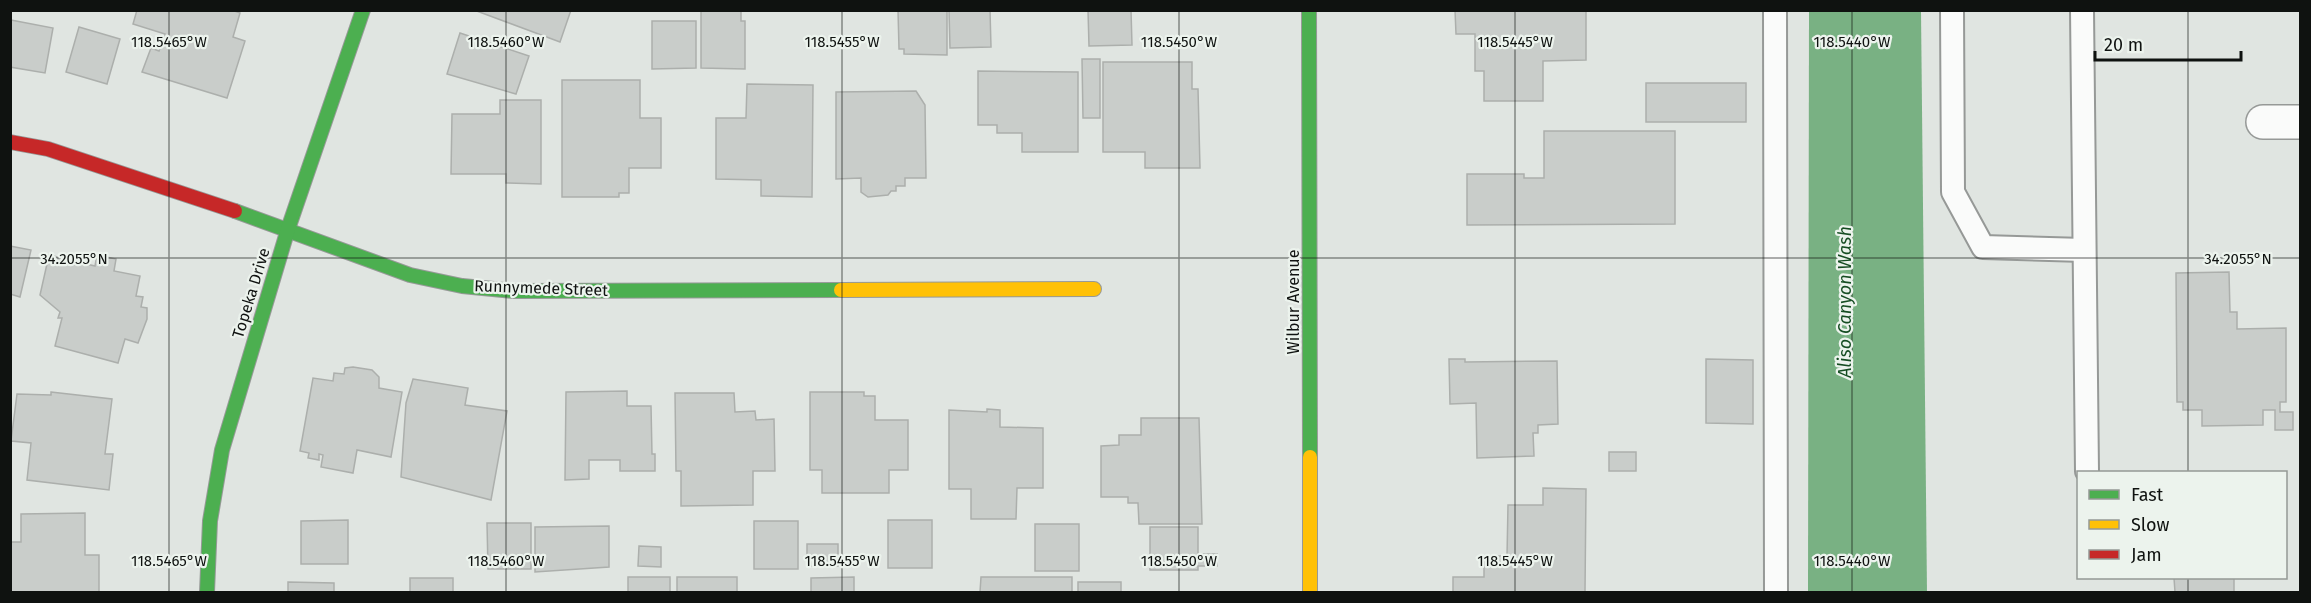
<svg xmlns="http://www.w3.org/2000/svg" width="2311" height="603" viewBox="0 0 2311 603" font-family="'Fira Sans',sans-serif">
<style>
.water{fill:#79b183}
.building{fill:#c9cdca;stroke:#acafac;stroke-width:1.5}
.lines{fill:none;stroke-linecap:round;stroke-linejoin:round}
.lane-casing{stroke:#969997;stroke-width:26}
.street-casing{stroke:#969997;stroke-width:36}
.fast-casing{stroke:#969997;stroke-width:16}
.slow-casing{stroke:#969997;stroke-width:16}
.jam-casing{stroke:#969997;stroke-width:16}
.lane{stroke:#fafbfa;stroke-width:22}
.street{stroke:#fafbfa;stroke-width:33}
.fast{stroke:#4caf50;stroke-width:14}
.slow{stroke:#ffc107;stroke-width:14}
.jam{stroke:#c62828;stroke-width:14}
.ticks{fill:none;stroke:#0f1210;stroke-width:1.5;stroke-opacity:0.45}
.labels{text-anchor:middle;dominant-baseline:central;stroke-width:4.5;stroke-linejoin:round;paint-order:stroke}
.street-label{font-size:16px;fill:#0f1210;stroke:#ecf3ed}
.water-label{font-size:18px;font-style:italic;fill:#154d22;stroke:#ecf3ed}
.ticks-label{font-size:15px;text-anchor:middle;fill:#0f1210;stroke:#ecf3ed;stroke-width:4.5;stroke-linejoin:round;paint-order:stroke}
</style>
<rect width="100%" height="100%" fill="#e0e5e1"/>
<path class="water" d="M1809 11H1921L1927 592H1808Z"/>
<g class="building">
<path d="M137 10H232L240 13 233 37 245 41 227 98 142 72 151 48 159 51 165 34 133 24Z"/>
<path d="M474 10H571L560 42Z"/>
<path d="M701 10H741V21H745V69L701 68Z"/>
<path d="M898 10H947V55L904 54V49H899Z"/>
<path d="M949 10H990L991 47 950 48Z"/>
<path d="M1088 10H1131L1132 45 1089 46Z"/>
<path d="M1455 10H1586V60L1543 61V101H1484V71H1475V34H1456Z"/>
<path d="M11 20 53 28 45 73 10 67Z"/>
<path d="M652 21H696V68L652 69Z"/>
<path d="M79 27 120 39 107 84 66 72Z"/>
<path d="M460 33 529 56 516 94 447 74Z"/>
<path d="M1082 59H1100V118H1083Z"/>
<path d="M1103 62H1192V89H1198L1200 168H1145V152H1103Z"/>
<path d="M978 71 1078 72V152H1022V133H997V125H978Z"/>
<path d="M562 80H640V118H661V168H629V193H619V197H562Z"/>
<rect x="1646" y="83" width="100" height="39"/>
<path d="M747 84 813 85 812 197 761 196V180L716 179V118H746Z"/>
<path d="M916 91 925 105 926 178H905V186H896V191H891L888 195 868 197 861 192V178L836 179V92Z"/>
<path d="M500 100H541V184L506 183V174H451L452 114H500Z"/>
<path d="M1544 131H1675V224L1467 225V174H1524V178H1544Z"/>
<path d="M10 246 31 250 20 297 10 294Z"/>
<path d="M49 255 95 266 97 255 116 259 114 271 140 276 136 296 143 297 141 307 147 308V319L138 343 125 339 118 363 55 346 62 318H58L60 312 40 295Z"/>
<path d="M2229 272 2230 312H2237V329L2286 328V402H2280V412H2293V430H2275V410H2263V425L2202 426V410H2183V402H2177L2176 273Z"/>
<path d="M1449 359H1465V362L1557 361 1558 424 1538 425V433H1533L1534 456 1477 458 1476 403 1450 404Z"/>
<path d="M1706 359 1753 360V424L1706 423Z"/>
<path d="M353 367 372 370 379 377V388L402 392 391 457 357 450 353 473 321 467 323 455 319 454V460L308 458 309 453 300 451 313 378 333 381 334 373 344 374 345 368Z"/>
<path d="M413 379 468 388 465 405 507 411 491 500 401 477 406 403Z"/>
<path d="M627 391V406H651L652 454H655V471H620V460H589V479L565 480 566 392Z"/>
<path d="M51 392 112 399 105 454H113L109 490 27 480 31 443 11 441 17 394 51 395Z"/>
<path d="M810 392H864V396H875V420H908V470H889V493H822V470H810Z"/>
<path d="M675 393H734L735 412 755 411 756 420 774 419 775 471H753V505L681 506V471H676Z"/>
<path d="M987 409 1000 410V427L1043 428V488H1017L1016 519H971V489H949V410L987 412Z"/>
<path d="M1141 418H1199L1202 524H1139L1138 503H1128V497H1101V446L1119 445V435H1141Z"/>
<rect x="1609" y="452" width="27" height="19"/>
<path d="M1543 488 1586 489 1585 592H1453V577H1484V556H1507L1508 505H1543Z"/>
<path d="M85 513V555H99V592H10V542H21V514Z"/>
<path d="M348 520V564H301V521Z"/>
<rect x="888" y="520" width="44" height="48"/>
<rect x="754" y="521" width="44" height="48"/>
<path d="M487 523H531V569H488Z"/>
<rect x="1035" y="524" width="44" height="47"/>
<path d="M609 526V567L535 572V527Z"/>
<path d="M1150 527H1198V554H1217V566H1198V570H1150Z"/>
<rect x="807" y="544" width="31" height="22"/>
<path d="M639 546 661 547V567L638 566Z"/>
<rect x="628" y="577" width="42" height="15"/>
<rect x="677" y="577" width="60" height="15"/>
<path d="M854 577V592H811V578Z"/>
<path d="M981 577H1072V592H980Z"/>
<rect x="410" y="578" width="43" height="14"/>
<path d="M2174 578H2234V592H2247H2175Z"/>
<path d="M288 582 334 583V592H288Z"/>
<rect x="1078" y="582" width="43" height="10"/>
</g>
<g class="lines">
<defs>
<g id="lane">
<path d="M1775 10 1776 592"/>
<path d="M1952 10 1953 192 1983 247 2084 250"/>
<path d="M2082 10 2087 471"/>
</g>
<path id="street" d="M2263 122H2300"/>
<g id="fast">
<path d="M1309 10 1310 457"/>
<path d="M235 211 410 275 462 286 514 291 841 290"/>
<path d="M207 592 210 521 222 450 288 229 363 10"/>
</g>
<g id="slow">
<path d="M841 290 1094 289"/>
<path d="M1310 457V592"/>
</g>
<path id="jam" d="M10 142 48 149 235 211"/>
</defs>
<use href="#lane" class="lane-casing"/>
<use href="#street" class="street-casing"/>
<use href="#fast" class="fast-casing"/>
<use href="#slow" class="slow-casing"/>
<use href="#jam" class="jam-casing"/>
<use href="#lane" class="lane"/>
<use href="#street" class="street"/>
<use href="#fast" class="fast"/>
<use href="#slow" class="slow"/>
<use href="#jam" class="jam"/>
</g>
<path class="ticks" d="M169 10V592M506 10V592M842 10V592M1179 10V592M1515 10V592M1852 10V592M2188 10V472M10 258H2300M2188 578V592"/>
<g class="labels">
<g class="street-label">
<text transform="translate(541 288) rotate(2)">Runnymede Street</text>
<text transform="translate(251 293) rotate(-73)">Topeka Drive</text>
<text transform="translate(1293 302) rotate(-90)">Wilbur Avenue</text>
</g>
<g class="water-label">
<text transform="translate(1845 302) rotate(-90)">Aliso Canyon Wash</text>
</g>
</g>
<g class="ticks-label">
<text x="169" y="47">118.5465°W</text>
<text x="506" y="47">118.5460°W</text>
<text x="842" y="47">118.5455°W</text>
<text x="1179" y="47">118.5450°W</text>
<text x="1515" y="47">118.5445°W</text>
<text x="1852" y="47">118.5440°W</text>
<text x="74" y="264">34.2055°N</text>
<text x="2238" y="264">34.2055°N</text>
<text x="169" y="566">118.5465°W</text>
<text x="506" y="566">118.5460°W</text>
<text x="842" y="566">118.5455°W</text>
<text x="1179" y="566">118.5450°W</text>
<text x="1515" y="566">118.5445°W</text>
<text x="1852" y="566">118.5440°W</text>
</g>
<rect width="2311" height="603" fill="none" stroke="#0f1210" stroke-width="24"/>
<rect x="2077" y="471" width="210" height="108" fill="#ecf3ed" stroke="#949995" stroke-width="1.5"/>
<rect x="2089" y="490" width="30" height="9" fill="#4caf50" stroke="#949995" stroke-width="1.5"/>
<text x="2131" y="501" font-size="18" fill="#0f1210">Fast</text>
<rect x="2089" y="520" width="30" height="9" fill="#ffc107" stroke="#949995" stroke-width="1.5"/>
<text x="2131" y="531" font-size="18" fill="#0f1210">Slow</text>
<rect x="2089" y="550" width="30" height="9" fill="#c62828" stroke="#949995" stroke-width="1.5"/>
<text x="2131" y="561" font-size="18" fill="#0f1210">Jam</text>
<path d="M2095 51v9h146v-9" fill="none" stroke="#0f1210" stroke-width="3"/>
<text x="2104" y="51" font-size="18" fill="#0f1210" stroke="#ecf3ed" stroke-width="4.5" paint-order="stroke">20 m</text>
</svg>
